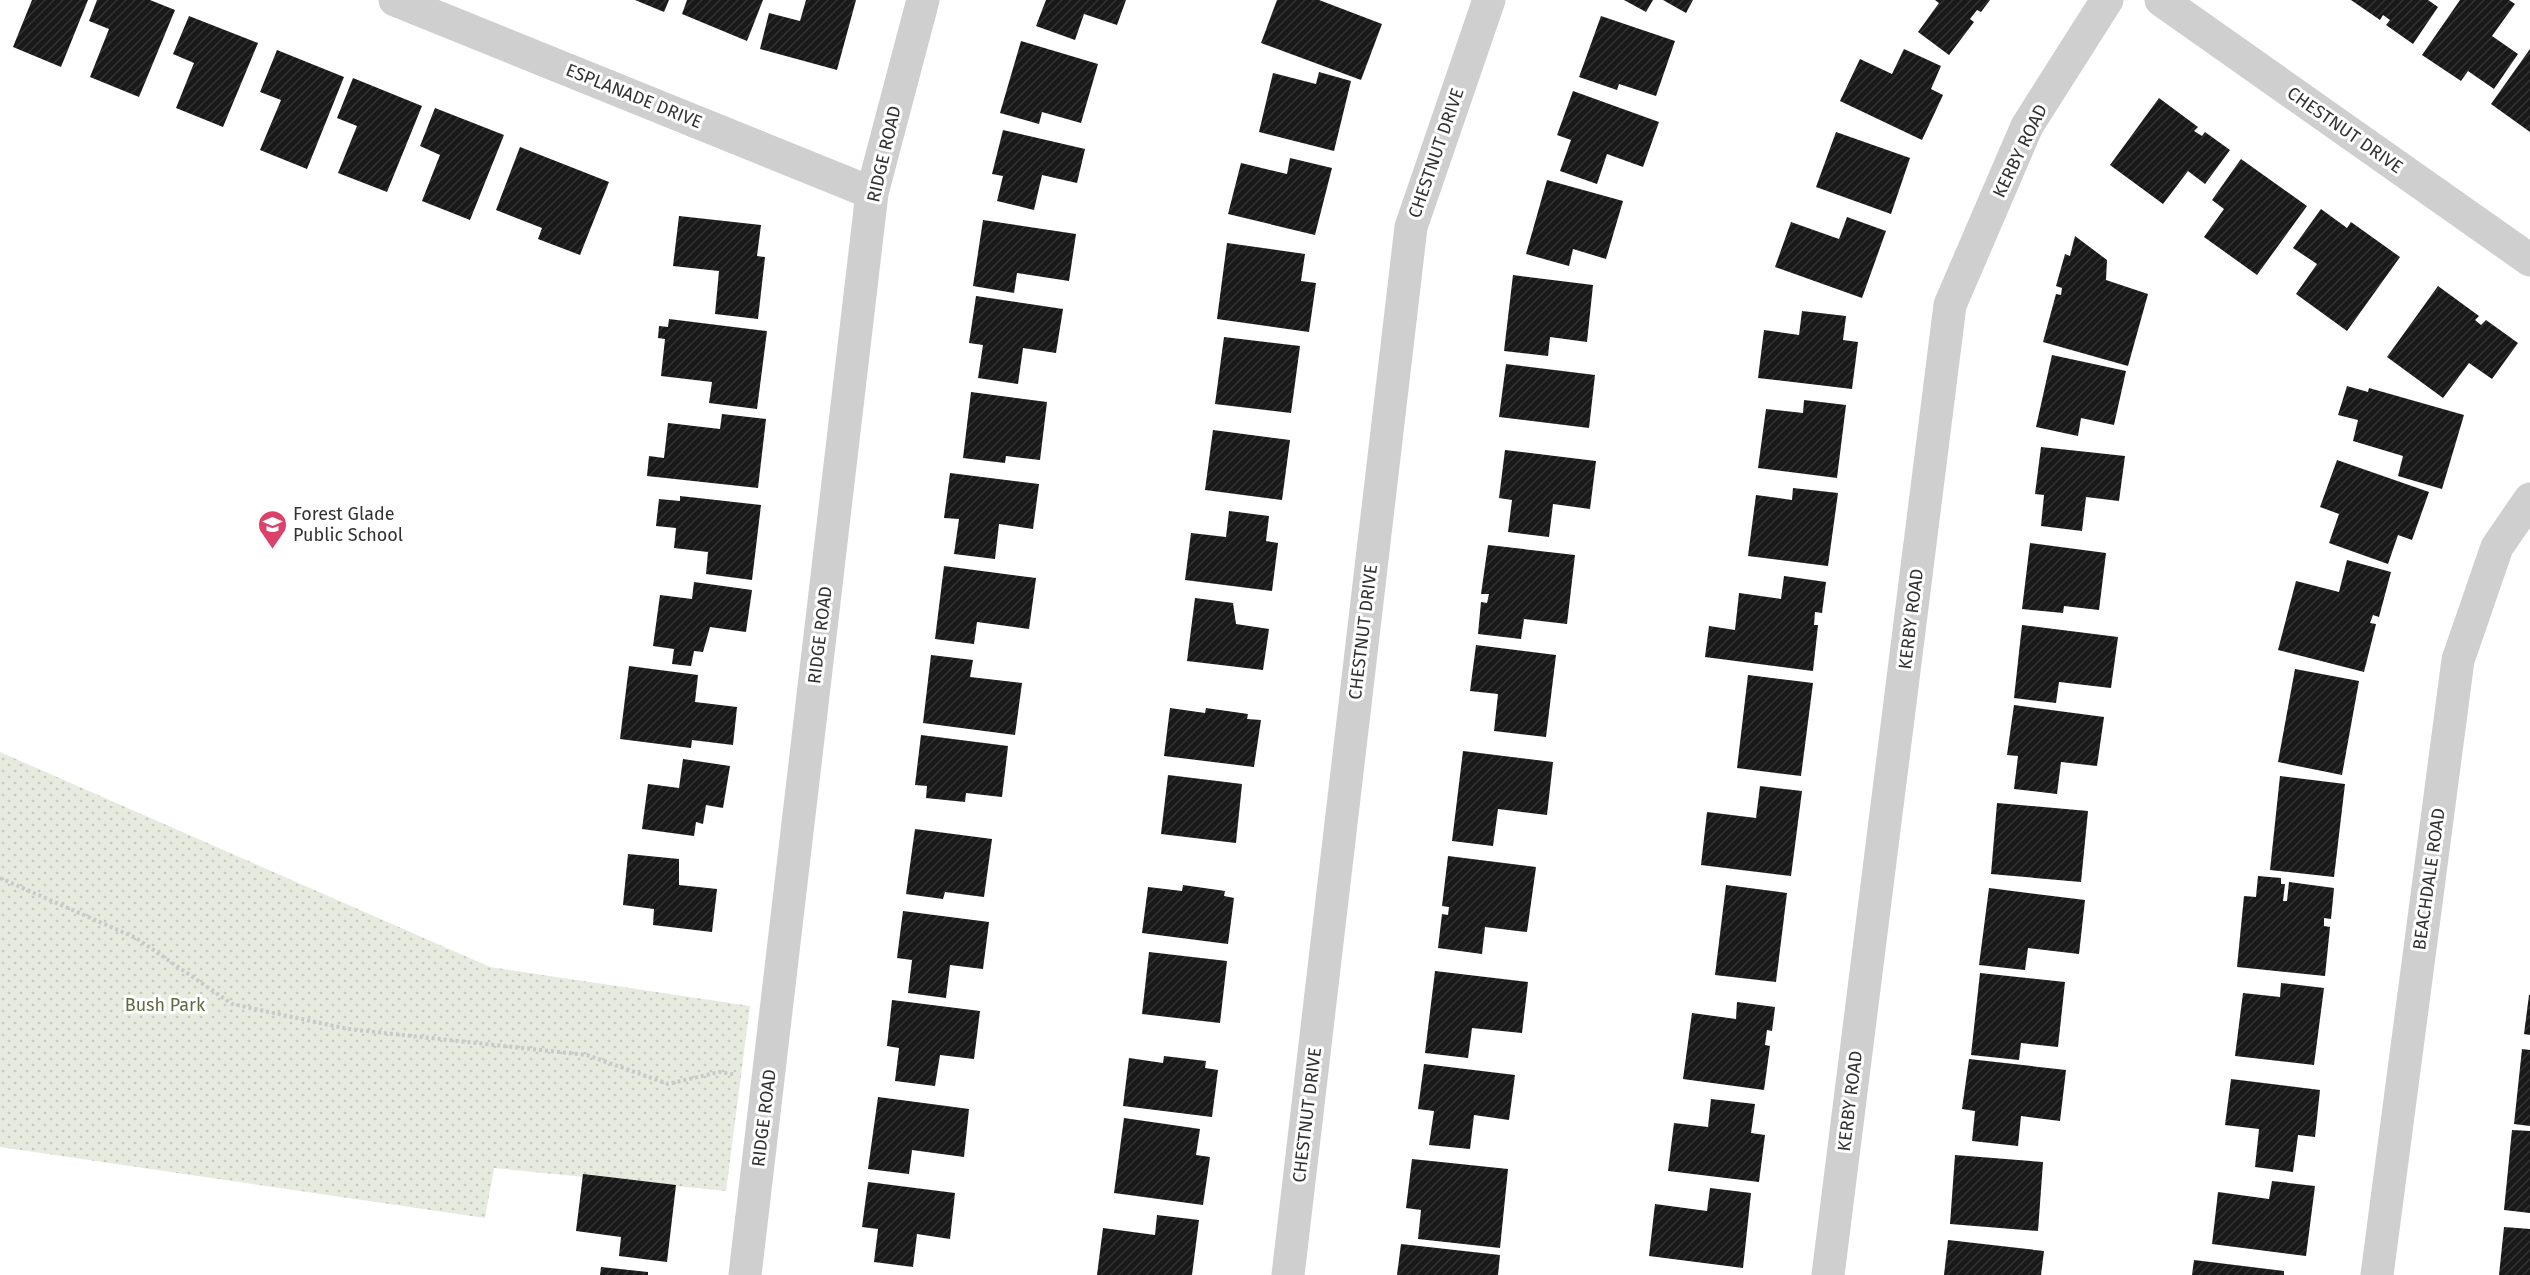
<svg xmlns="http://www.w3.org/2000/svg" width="2530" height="1275" viewBox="0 0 2530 1275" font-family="'Fira Sans',sans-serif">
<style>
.park{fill:url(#park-dots)}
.building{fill:url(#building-hatch)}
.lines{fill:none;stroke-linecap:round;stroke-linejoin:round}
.path{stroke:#c9c9c9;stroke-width:4;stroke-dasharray:3 3;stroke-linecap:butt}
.street{stroke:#cfcfcf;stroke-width:33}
.labels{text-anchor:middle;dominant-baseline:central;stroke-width:6;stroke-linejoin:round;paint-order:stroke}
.street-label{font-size:18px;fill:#323232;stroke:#fff}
.poi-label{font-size:18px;fill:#323232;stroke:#fff;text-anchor:start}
.park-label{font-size:18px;fill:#5d6b41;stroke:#fff}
</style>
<defs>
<pattern id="park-dots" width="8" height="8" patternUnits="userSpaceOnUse" patternTransform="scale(1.5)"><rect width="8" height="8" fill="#e7eade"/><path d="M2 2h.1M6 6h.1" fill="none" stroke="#c7c9bf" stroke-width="1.8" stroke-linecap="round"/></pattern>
<pattern id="building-hatch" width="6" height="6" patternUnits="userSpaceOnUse" patternTransform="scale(1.5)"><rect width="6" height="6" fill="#191919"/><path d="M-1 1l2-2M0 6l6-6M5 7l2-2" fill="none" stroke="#323232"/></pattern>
</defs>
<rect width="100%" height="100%" fill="#fff"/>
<path class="park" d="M0 752 490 967 750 1006 726 1191 494 1168 485 1218 0 1147Z"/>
<g class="building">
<path d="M32 0H88L61 67 13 47Z"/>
<path d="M97 0H150L175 10 139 97 90 77 109 29 89 21Z"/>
<path d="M635 0H669L664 12Z"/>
<path d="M687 0H763L747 41 682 14Z"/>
<path d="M806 0H856L837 70 760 49 769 13 800 21Z"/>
<path d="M1046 0H1126L1117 25 1084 14 1075 40 1036 26Z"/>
<path d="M1277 0H1319L1382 24 1361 80 1261 43Z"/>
<path d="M1624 0H1653L1646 12Z"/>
<path d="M1663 0H1693L1686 13Z"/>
<path d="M1935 0H1990L1981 12 1977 10 1970 19 1974 22 1949 55 1918 32 1939 3Z"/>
<path d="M2351 0H2428L2438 7 2413 44 2386 25 2390 20 2383 15 2380 20Z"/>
<path d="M2460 0H2509L2515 4 2492 36 2518 54 2494 89 2468 71 2461 81 2422 55Z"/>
<path d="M189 16 258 43 223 127 176 108 194 63 173 54Z"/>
<path d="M1601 16 1675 41 1656 96 1619 84 1617 90 1579 77Z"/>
<path d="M1021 41 1098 64 1081 123 1042 112 1039 124 1000 113Z"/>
<path d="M1904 49 1941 66 1931 89 1943 95 1922 140 1840 101 1860 59 1892 74Z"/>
<path d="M2530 49V132L2491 104Z"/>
<path d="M277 50 344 77 307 169 260 150 281 100 260 92Z"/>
<path d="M1319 72 1351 81 1334 151 1259 132 1273 73 1316 84Z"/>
<path d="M353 78 422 106 387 192 338 173 357 126 337 118Z"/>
<path d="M1573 91 1659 122 1643 167 1607 154 1597 184 1560 171 1571 140 1557 135Z"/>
<path d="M2159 98 2198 127 2194 131 2202 136 2205 132 2230 150 2205 184 2188 171 2163 204 2110 165Z"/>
<path d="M435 108 504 135 470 220 422 201 440 155 420 146Z"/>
<path d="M1003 130 1085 149 1077 183 1042 175 1034 210 997 201 1003 176 992 174Z"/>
<path d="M1836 132 1910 158 1891 214 1816 187Z"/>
<path d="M520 147 609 182 580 255 538 239 542 228 496 210Z"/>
<path d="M1290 158 1332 168 1315 235 1228 214 1241 163 1287 174Z"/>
<path d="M2241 159 2307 206 2257 275 2204 237 2224 209 2212 200Z"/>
<path d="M1547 180 1623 201 1606 259 1573 249 1569 266 1526 254Z"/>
<path d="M2321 209 2347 228 2351 222 2400 257 2347 331 2296 294 2317 264 2293 248Z"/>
<path d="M679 216 761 225 757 256 765 257 758 319 715 314 719 271 673 266Z"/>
<path d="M1847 217 1886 231 1862 298 1775 267 1791 222 1839 239Z"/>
<path d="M983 220 1076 234 1069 281 1017 273 1014 293 973 286Z"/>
<path d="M2075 236 2107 260 2106 280 2148 294 2128 366 2043 342 2056 294 2061 295 2062 288 2056 286 2065 254 2070 256Z"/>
<path d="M1227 243 1305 254 1301 281 1316 283 1309 332 1217 319Z"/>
<path d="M1513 275 1593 285 1587 342 1550 337 1548 356 1504 351Z"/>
<path d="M2438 286 2479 316 2475 320 2481 325 2486 320 2518 343 2492 379 2469 363 2443 398 2387 357Z"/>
<path d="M976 296 1063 309 1056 353 1023 348 1018 384 978 378 983 345 969 343Z"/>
<path d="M1802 311 1846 316 1843 340 1858 342 1852 389 1758 378 1764 330 1799 335Z"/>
<path d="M669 319 767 331 757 409 709 403 712 382 661 376 665 339 658 338 659 326 668 327Z"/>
<path d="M1224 337 1300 346 1291 413 1215 404Z"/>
<path d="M2052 355 2126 371 2114 425 2081 418 2078 436 2036 427Z"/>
<path d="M1506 364 1595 375 1589 428 1499 417Z"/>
<path d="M2347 386 2368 392 2369 388 2464 415 2442 489 2398 476 2403 456 2353 441 2358 420 2338 415Z"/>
<path d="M971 392 1047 402 1040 460 1006 456 1005 463 963 458Z"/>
<path d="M1804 400 1846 405 1837 478 1758 468 1766 409 1803 413Z"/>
<path d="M722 414 766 419 758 488 647 476 649 456 664 458 668 423 720 429Z"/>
<path d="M1213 430 1290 440 1282 500 1205 490Z"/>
<path d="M2041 447 2125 456 2119 501 2086 497 2082 531 2041 526 2044 495 2035 494Z"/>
<path d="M1505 450 1596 461 1590 509 1553 504 1549 537 1508 532 1512 500 1499 498Z"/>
<path d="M2337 460 2429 492 2412 540 2398 535 2388 564 2329 543 2339 514 2320 507Z"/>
<path d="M950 473 1039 484 1033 529 999 524 995 559 954 554 959 519 944 518Z"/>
<path d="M1793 488 1838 493 1828 566 1748 556 1756 495 1792 500Z"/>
<path d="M680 496 761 505 752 580 706 574 708 552 674 548 676 528 656 526 659 499 680 501Z"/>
<path d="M1229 511 1269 516 1266 541 1278 543 1272 591 1185 580 1191 533 1226 537Z"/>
<path d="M2030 543 2106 553 2099 610 2064 606 2063 613 2022 609Z"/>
<path d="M1488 545 1575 555 1567 624 1524 619 1521 639 1478 634 1481 602 1487 603 1489 594H1481Z"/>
<path d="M2347 560 2391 572 2379 617 2373 615 2370 623 2376 624 2364 672 2278 650 2296 581 2339 592Z"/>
<path d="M944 566 1036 578 1029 629 977 622 974 644 935 639Z"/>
<path d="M1784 576 1826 582 1822 613 1815 612 1814 625H1818L1813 671 1705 657 1709 626 1735 630 1739 593 1781 599Z"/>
<path d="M694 582 752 590 746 632 710 627 703 652 694 651 691 666 672 664 674 649 653 646 660 595 692 599Z"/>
<path d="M1195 598 1233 603 1236 624 1269 629 1263 670 1187 661Z"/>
<path d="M2022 625 2118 637 2111 688 2059 682 2056 703 2014 698Z"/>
<path d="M1476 645 1556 655 1546 737 1494 731 1498 694 1470 691Z"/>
<path d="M931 655 973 660 970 677 1022 683 1015 735 923 723Z"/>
<path d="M629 666 698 675 695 702 737 707 733 745 692 740 691 748 620 739Z"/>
<path d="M2295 669 2359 681 2342 775 2278 762Z"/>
<path d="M1748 675 1813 683 1801 776 1737 768Z"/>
<path d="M2014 705 2104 717 2097 766 2061 762 2057 794 2014 789 2018 756 2007 755Z"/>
<path d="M1170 708 1205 713 1206 708 1248 714 1247 719 1261 720 1254 767 1164 756Z"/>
<path d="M921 735 1008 746 1002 797 966 793 965 802 926 798 927 786 915 785Z"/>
<path d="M1463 751 1553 762 1547 815 1498 809 1493 846 1452 841Z"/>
<path d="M683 759 730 766 723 808 706 805 703 824 696 822 694 836 642 829 648 784 679 788Z"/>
<path d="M1168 775 1242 784 1236 843 1161 834Z"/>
<path d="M2280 776 2345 784 2334 877 2270 870Z"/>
<path d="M1760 786 1802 791 1791 876 1701 865 1707 812 1756 818Z"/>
<path d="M1997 803 2088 811 2081 882 1991 874Z"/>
<path d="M915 829 992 839 984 897 945 892 943 899 906 894Z"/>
<path d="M628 854 679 859V885L717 889 712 932 653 925 654 909 623 905Z"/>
<path d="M1448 856 1536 867 1527 932 1485 927 1482 954 1438 948 1442 914 1448 915 1449 907 1442 906Z"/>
<path d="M2258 876 2281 878V884H2285L2283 901H2287L2289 882 2334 888 2331 919 2324 918V926L2330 927 2325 976 2237 967 2244 896 2256 897Z"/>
<path d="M1183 885 1225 891 1224 896 1234 898 1228 944 1142 933 1148 887 1182 891Z"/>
<path d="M1726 885 1787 893 1776 982 1715 975Z"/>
<path d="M1989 888 2085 900 2079 954 2028 948 2025 970 1979 965Z"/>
<path d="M903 911 989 922 983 969 950 965 946 998 908 993 912 960 897 958Z"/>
<path d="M1149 952 1227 961 1220 1023 1142 1014Z"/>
<path d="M1435 971 1528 982 1522 1033 1472 1028 1468 1058 1425 1053Z"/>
<path d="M1980 973 2065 982 2058 1047 2021 1043 2019 1060 1971 1055Z"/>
<path d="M2281 983 2324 988 2314 1065 2235 1056 2243 993 2280 997Z"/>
<path d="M2529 995H2530V1035L2524 1034Z"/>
<path d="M892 1000 980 1011 974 1059 940 1055 935 1086 895 1081 899 1048 887 1046Z"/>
<path d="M1737 1002 1775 1007 1772 1031 1767 1030 1765 1045 1770 1046 1764 1090 1683 1079 1692 1013 1736 1019Z"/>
<path d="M2522 1049 2530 1050V1126L2514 1124Z"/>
<path d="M1164 1056 1206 1061 1205 1068 1218 1070 1212 1117 1123 1106 1129 1058 1163 1063Z"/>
<path d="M1969 1059 2066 1070 2060 1121 2021 1116 2018 1146 1972 1141 1975 1111 1962 1109Z"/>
<path d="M1424 1064 1515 1075 1509 1120 1474 1115 1470 1149 1429 1145 1434 1111 1418 1109Z"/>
<path d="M2231 1079 2320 1090 2315 1137 2298 1135 2293 1172 2255 1167 2259 1129 2225 1125Z"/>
<path d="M878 1097 969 1109 964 1157 912 1150 909 1174 868 1169Z"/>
<path d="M1711 1099 1755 1104 1751 1133 1765 1135 1759 1182 1668 1171 1674 1123 1708 1127Z"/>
<path d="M1124 1118 1200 1129 1196 1155 1210 1157 1203 1205 1114 1193Z"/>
<path d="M2512 1130 2530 1131V1213L2504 1210Z"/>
<path d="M1955 1155 2043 1162 2038 1231 1950 1224Z"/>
<path d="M1412 1159 1508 1169 1500 1248 1418 1239 1421 1210 1406 1208Z"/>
<path d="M583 1174 676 1185 667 1262 619 1256 621 1237 576 1231Z"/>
<path d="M2272 1181 2315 1186 2306 1256 2212 1244 2218 1192 2269 1199Z"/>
<path d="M868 1182 955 1193 950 1239 917 1234 913 1267 874 1262 878 1229 862 1227Z"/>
<path d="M1710 1188 1751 1193 1743 1268 1649 1256 1655 1204 1707 1211Z"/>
<path d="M1157 1215 1199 1220 1192 1275H1097L1103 1228 1155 1235Z"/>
<path d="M2504 1227 2530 1229V1275H2499Z"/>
<path d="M1948 1240 2044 1251 2041 1275H1944Z"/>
<path d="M1401 1244 1500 1255 1498 1275H1397Z"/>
<path d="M2194 1260 2284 1271V1275H2192Z"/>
<path d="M601 1267 648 1272V1275H600Z"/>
</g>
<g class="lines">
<path class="path" d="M0 878 136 938 232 1004 348 1029 587 1055 668 1084 719 1072 733 1074"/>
<g class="street">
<path d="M395 0 872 193"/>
<path d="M2161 0 2530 260"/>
<path d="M745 1275 872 193 923 0"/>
<path d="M1288 1275 1411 227 1489 0"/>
<path d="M1828 1275 1950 305 2027 126 2107 0"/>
<path d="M2377 1275 2458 660 2497 547 2530 499"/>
</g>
</g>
<defs>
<symbol id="school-pin" viewBox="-11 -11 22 30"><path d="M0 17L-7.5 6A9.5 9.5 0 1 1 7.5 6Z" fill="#da426a" stroke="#fff"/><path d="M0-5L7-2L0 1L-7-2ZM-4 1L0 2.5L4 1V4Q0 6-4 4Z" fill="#fff"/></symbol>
</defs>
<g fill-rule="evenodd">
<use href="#school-pin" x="256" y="508" width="33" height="45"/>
</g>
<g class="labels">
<g class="street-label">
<text transform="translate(634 96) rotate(22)">ESPLANADE DRIVE</text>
<text transform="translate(2345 130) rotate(35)">CHESTNUT DRIVE</text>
<text transform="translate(2020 151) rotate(-64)">KERBY ROAD</text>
<text transform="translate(1436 153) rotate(-71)">CHESTNUT DRIVE</text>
<text transform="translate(884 154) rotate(-77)">RIDGE ROAD</text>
<text transform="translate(1911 619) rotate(-83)">KERBY ROAD</text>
<text transform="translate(1363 632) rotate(-83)">CHESTNUT DRIVE</text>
<text transform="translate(820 635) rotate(-83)">RIDGE ROAD</text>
<text transform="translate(2429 879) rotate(-82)">BEACHDALE ROAD</text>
<text transform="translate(1850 1101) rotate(-83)">KERBY ROAD</text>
<text transform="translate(1307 1115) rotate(-83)">CHESTNUT DRIVE</text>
<text transform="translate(764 1118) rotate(-83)">RIDGE ROAD</text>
</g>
<g class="poi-label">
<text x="293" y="514">Forest Glade<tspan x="293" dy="21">Public School</tspan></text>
</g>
<g class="park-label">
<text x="165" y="1005">Bush Park</text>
</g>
</g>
</svg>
